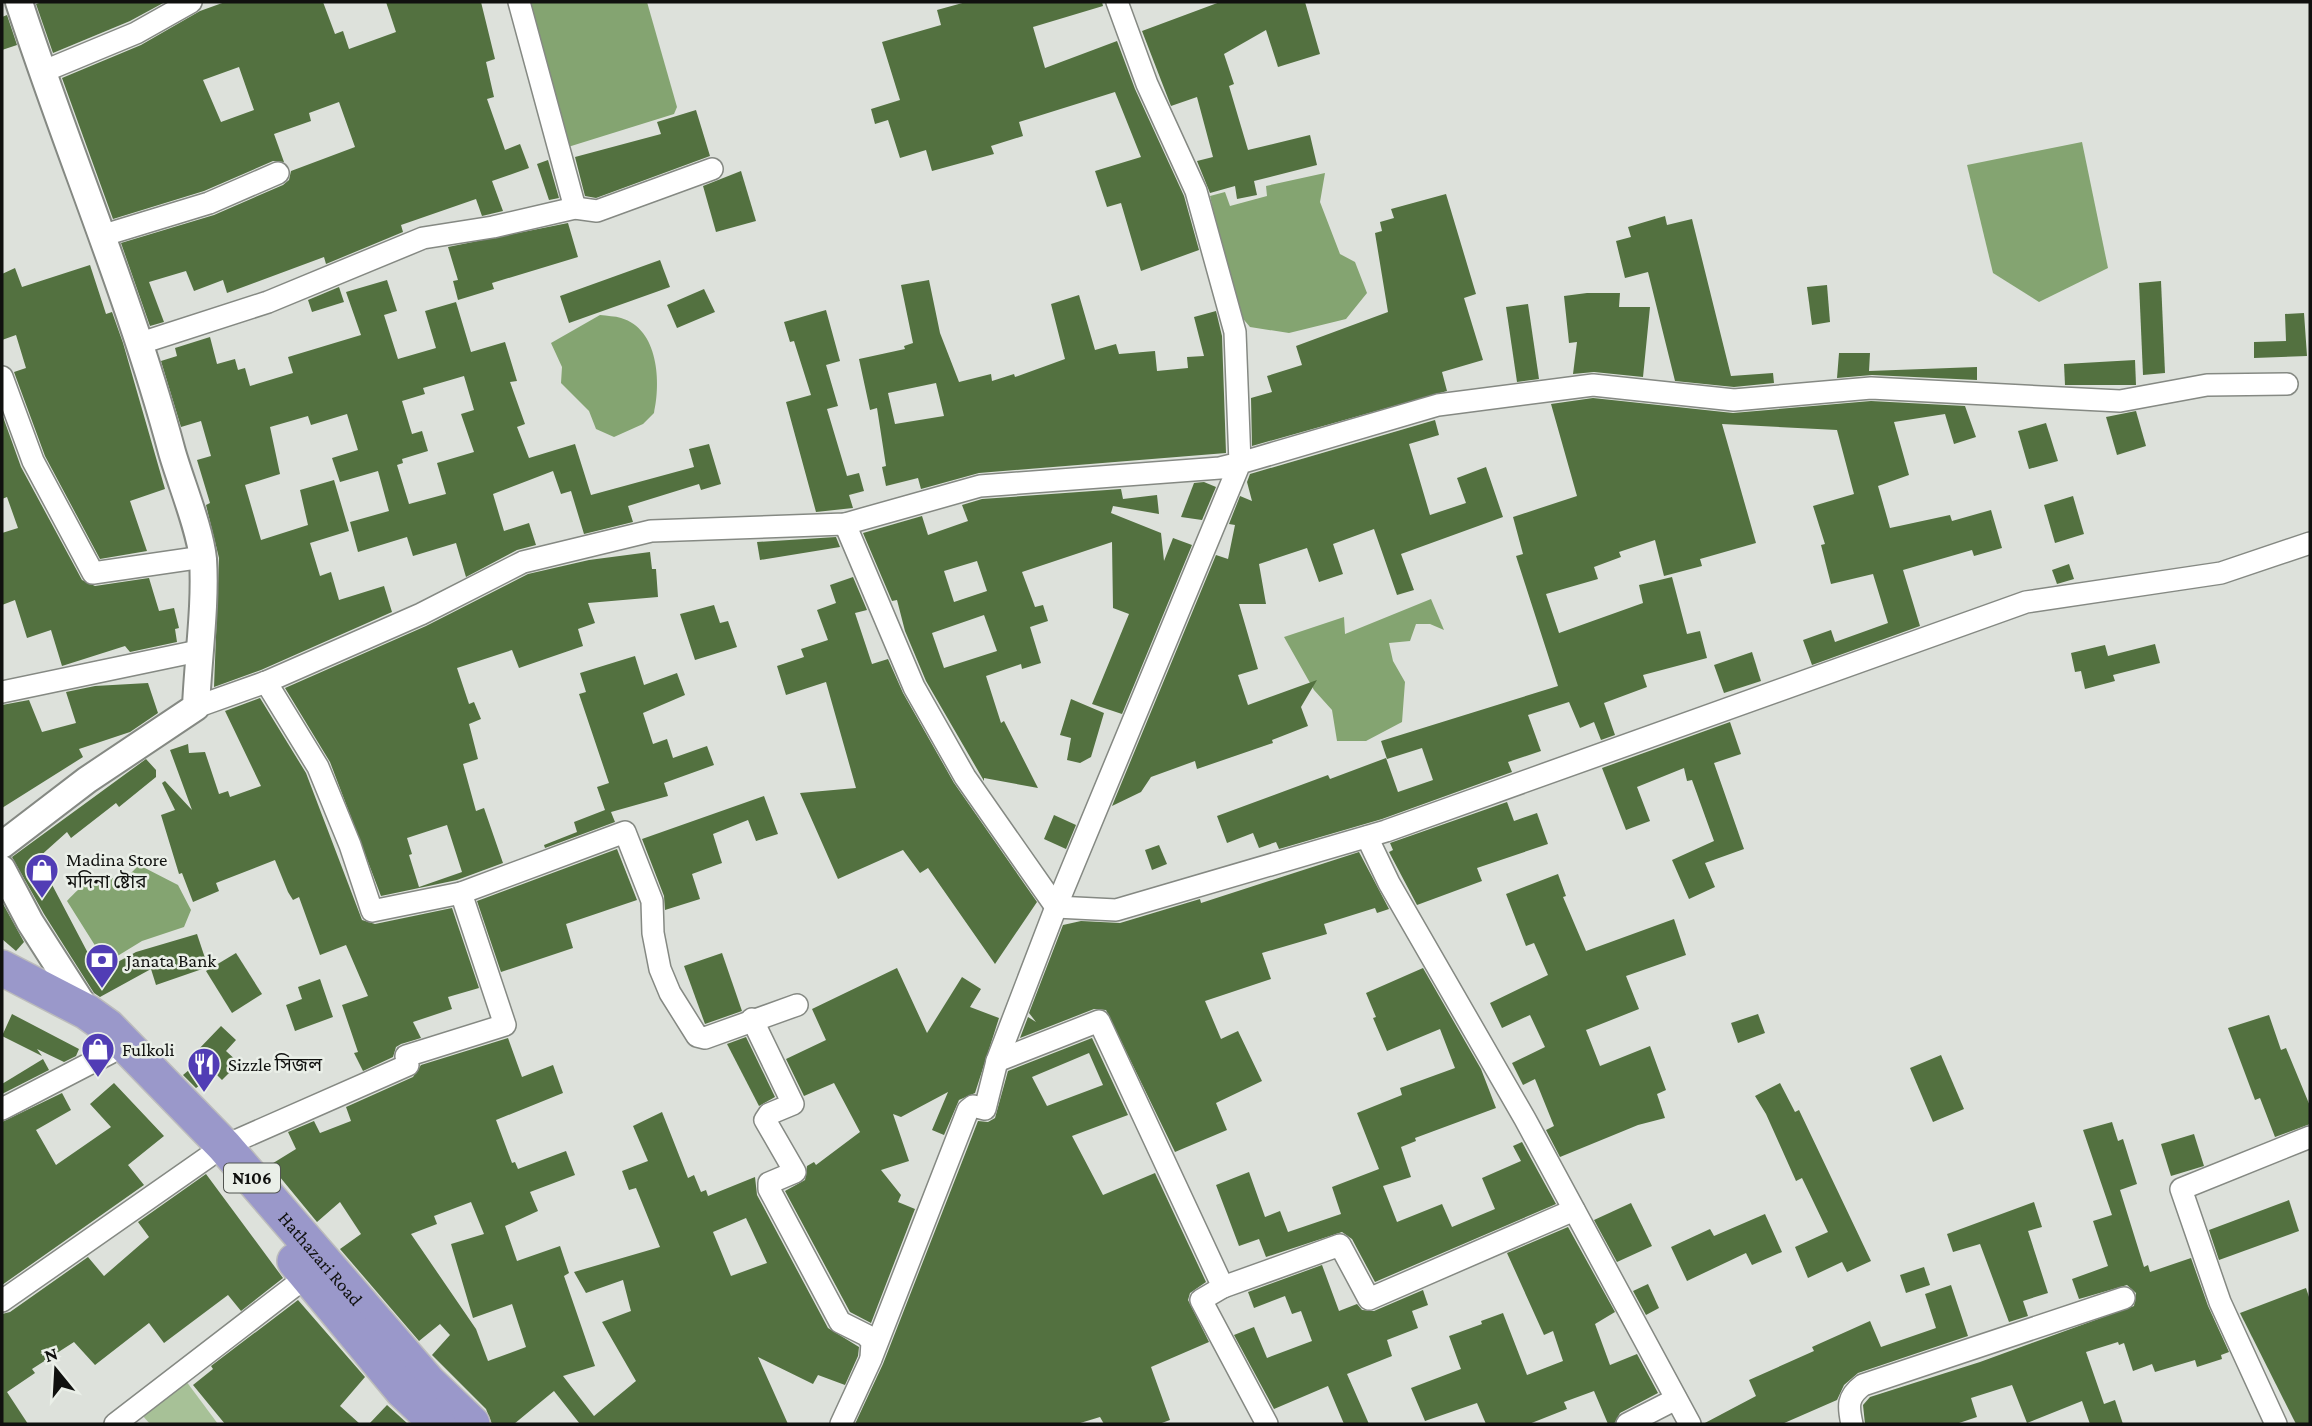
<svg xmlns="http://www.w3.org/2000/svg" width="2312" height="1426" viewBox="0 0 2312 1426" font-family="'Crimson Pro','Noto Sans Bengali',serif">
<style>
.green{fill:#a7c197}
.water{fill:#84a471}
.building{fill:#537140;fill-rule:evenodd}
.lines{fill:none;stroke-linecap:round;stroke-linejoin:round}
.minor-casing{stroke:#858983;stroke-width:24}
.tertiary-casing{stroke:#858983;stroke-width:30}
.trunk-casing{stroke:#bcbcbc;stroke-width:38}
.minor{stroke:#fff;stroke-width:21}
.tertiary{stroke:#fff;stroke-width:26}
.trunk{stroke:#9a98ca;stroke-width:35}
.labels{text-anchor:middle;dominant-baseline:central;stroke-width:5;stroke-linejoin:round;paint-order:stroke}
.shield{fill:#eaefe8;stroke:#515450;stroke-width:2}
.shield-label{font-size:18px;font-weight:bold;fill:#10110f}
.poi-label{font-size:19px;fill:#10110f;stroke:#eaefe8;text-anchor:start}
.street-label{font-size:19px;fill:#10110f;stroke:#eaefe8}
</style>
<rect width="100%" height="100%" fill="#dde1db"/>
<path class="green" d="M186 1381 218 1424H150L142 1415Z"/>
<g class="water">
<path d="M527 2H647L677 107 674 114 568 147Z"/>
<path d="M2082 142 2108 268 2039 302 1993 273 1967 165Z"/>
<path d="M1325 173 1320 202 1340 254 1355 262 1367 293 1346 319 1289 333 1250 327 1234 308 1210 196 1225 192 1230 206 1267 196 1266 186Z"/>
<path d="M600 315C607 316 615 316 621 318 659 329 661 383 654 413L643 424 614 437 596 429 589 411 561 383 562 367 551 343Z"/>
<path d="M1431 599 1444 630 1430 624H1416L1410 641 1389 643 1393 661 1405 682 1402 722 1366 741H1337L1332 710 1314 690 1284 637 1344 617 1345 634Z"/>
<path d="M139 865 178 885 191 910 184 927 142 941 106 963 67 901C88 879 94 876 125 879Z"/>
</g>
<g class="building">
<path d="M42 2H165L130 21 53 53 36 4Z"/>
<path d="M225 2H323L335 34 343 31 349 49 396 32 386 2H481L495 59 486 62 494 97 487 99 505 150 520 144 529 168 492 181 503 211 482 216 476 199 401 225 403 232 326 264 324 257 227 293 223 280 194 291 186 271 149 282 164 322 150 326 121 243 214 215 283 185 289 180 291 171 355 147 339 102 309 113 311 121 274 134 284 162 273 161 204 191 113 219 62 78 141 45 200 11ZM239 67 254 110 221 122 203 80Z"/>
<path d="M966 2H1102L1103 6 1033 27 1045 68 1117 41 1135 89 1184 196 1199 250 1141 271 1121 203 1107 207 1095 171 1141 157 1115 92 1019 122 1023 136 991 146 994 154 932 171 926 150 900 158 888 120 875 124 871 109 900 100 882 42 941 25 937 10Z"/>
<path d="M1220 2H1305L1320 54 1278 67 1266 30 1224 54 1234 84 1229 86 1248 150 1310 135 1317 165 1254 181 1257 195 1237 199 1235 186 1210 193 1197 161 1213 157 1197 97 1171 106 1142 31Z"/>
<path d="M7 15 17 45 2 50V17Z"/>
<path d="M696 110 710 156 596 198 585 196 575 157 661 134 657 122Z"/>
<path d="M548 160 559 198 549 200 537 164Z"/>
<path d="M741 171 756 221 716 232 703 186Z"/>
<path d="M1446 194 1476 294 1464 298 1483 360 1442 372 1447 391 1252 446 1251 398 1272 392 1267 376 1302 365 1296 346 1388 312 1375 233 1382 231 1380 222 1394 218 1391 209Z"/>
<path d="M1665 216 1667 225 1692 219 1731 376 1773 373 1774 383 1734 387 1675 381 1648 272 1625 278 1616 241 1631 237 1628 227Z"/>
<path d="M568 223 578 257 492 283 494 289 458 300 453 281 458 280 448 247Z"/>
<path d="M660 260 670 287 569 323 560 296Z"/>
<path d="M90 265 106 314 112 312 123 343 165 489 130 501 147 551 100 559 45 456 14 372 26 368 16 335 2 340V274L15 268 22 287Z"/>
<path d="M387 280 397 311 384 315 398 359 436 348 425 311 456 302 471 352 505 342 517 381 510 382 525 424 517 427 529 458 575 444 591 495 694 467 689 449 709 444 721 484 701 490 699 484 628 506 633 522 584 534 571 491 561 494 553 471 493 494 504 531 529 523 536 545 517 550 466 577 456 543 413 556 407 537 358 552 350 522 389 511 378 471 340 482 332 458 358 450 347 414 311 425 308 416 270 427 280 474 245 485 261 540 308 525 300 490 334 480 349 531 310 543 320 576 331 572 339 600 384 586 392 612 261 670 214 687 219 558 206 505 210 503 197 460 211 456 201 421 181 427 161 361 177 356 175 348 210 337 217 364 235 359 238 370 245 368 250 386 293 373 288 357 361 335 346 292ZM464 376 474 410 461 414 474 452 437 463 446 494 409 504 397 465 403 463 402 459 428 451 422 431 412 434 402 401 425 394 423 388Z"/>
<path d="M929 280 940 333 959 382 991 374 992 381 1014 374 1015 377 1065 359 1051 304 1079 295 1095 350 1116 344 1119 354 1155 351 1157 371 1188 368 1187 357 1204 356 1194 317 1216 311 1222 336 1226 453 979 473 921 489 918 478 886 486 882 467 886 466 877 408 870 410 859 359 905 349 904 346 913 343 901 285ZM936 383 944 416 895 424 888 393Z"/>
<path d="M2161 281 2165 373 2143 375 2139 283Z"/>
<path d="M1827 285 1830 322 1812 325 1807 287Z"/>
<path d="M339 287 344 302 312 312 308 300Z"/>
<path d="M704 289 715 312 677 328 667 305Z"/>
<path d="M1587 293H1620L1619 307H1650L1643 377 1594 372 1573 374 1577 342 1569 343 1564 296Z"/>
<path d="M1528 304 1539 379 1517 382 1506 307Z"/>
<path d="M826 310 840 361 826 365 838 406 827 409 847 476 859 473 864 491 849 495 853 508 816 512 786 402 811 395 794 341 790 342 784 322Z"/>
<path d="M2304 313 2307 356 2254 358V342L2286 341 2285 314Z"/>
<path d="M1839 353H1870L1869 371 1977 367V380L1872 375 1837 378Z"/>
<path d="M2135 360 2136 385H2065L2064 364Z"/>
<path d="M1593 398 1733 413 1871 401 1965 406 1976 437 1954 444 1945 414 1894 422 1909 475 1878 486 1890 528 1950 515 1952 521 1991 510 2002 548 1974 556 1972 550 1903 570 1920 626 1812 665 1803 640 1831 630 1835 642 1888 623 1873 574 1831 584 1821 545 1825 544 1813 506 1854 494 1837 430 1722 424 1756 543 1700 559 1702 566 1664 576 1655 540 1619 552 1621 557 1594 567 1598 579 1546 594 1559 633 1643 603 1639 585 1672 577 1687 634 1700 631 1707 658 1643 675 1647 687 1604 703 1615 735 1601 740 1594 722 1580 728 1569 702 1528 715 1541 751 1508 762 1512 772 1382 819 1279 849 1276 842 1259 848 1253 833 1227 843 1217 816 1328 775 1330 779 1386 758 1398 792 1433 780 1422 748 1387 759 1381 741 1558 686 1516 556 1523 554 1513 517 1577 496 1551 404Z"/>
<path d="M2136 411 2146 446 2117 455 2106 417Z"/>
<path d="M2 414 21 467 82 580 95 586 149 578 159 611 174 608 179 628 175 629 177 642 130 652 125 646 62 666 51 630 27 638 15 600 2 605V533L18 528 7 497 2 499Z"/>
<path d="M1435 420 1439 435 1409 444 1430 515 1466 503 1457 478 1486 467 1503 517 1401 554 1414 590 1397 595 1374 529 1333 544 1343 574 1319 582 1307 548 1259 564 1266 604H1239L1258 669 1238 675 1248 705 1317 680 1301 707 1308 726 1272 740 1273 743 1197 769 1195 761 1151 777 1141 792 1112 806 1216 555 1228 559 1235 525 1229 524 1240 496 1252 501 1247 482 1250 474Z"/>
<path d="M2046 423 2058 461 2029 469 2018 431Z"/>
<path d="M1204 482 1216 487 1202 520 1181 517 1194 483Z"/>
<path d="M1121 489 1123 499 1157 495 1159 514 1113 506 1111 513 1161 533 1164 561 1173 538 1192 545 1122 714 1092 704 1129 614 1113 608 1112 542 1022 572 1035 607 1043 605 1048 621 1030 627 1041 663 1022 669 1021 664 986 676 1001 723 1004 721 1038 788 984 778V781L926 681 905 631 897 600 892 601 863 533 922 516 928 535 968 521 962 505 982 499ZM977 561 987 591 954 602 944 571ZM984 615 997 651 944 668 932 633Z"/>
<path d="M2073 496 2084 534 2055 543 2044 505Z"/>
<path d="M836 537 840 547 760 560 757 542Z"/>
<path d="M650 552 652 569H656L658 597 588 603 595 623 578 629 583 646 519 668 512 650 457 668 469 704 474 702 481 719 469 724 478 759 463 764 476 811 484 808 503 863 457 880 381 896 330 762 285 688 426 626 528 574 589 560ZM447 825 462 872 419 887 409 855 412 854 407 838Z"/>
<path d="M2069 564 2074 579 2057 584 2052 570Z"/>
<path d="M853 577 867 610 855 613 872 664 888 659 903 693 954 783 1037 902 995 964 928 868 920 873 903 850 838 879 800 793 856 788 826 682 786 695 777 666 804 657 801 649 828 640 817 610 836 603 830 585Z"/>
<path d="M714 605 720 623 728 621 737 647 695 660 680 614Z"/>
<path d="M2155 644 2160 663 2113 675 2115 681 2085 689 2081 671 2075 672 2071 653 2105 645 2108 656Z"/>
<path d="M1752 652 1761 681 1724 693 1714 665Z"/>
<path d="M635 656 644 685 677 673 685 695 643 713 653 744 667 739 673 758 707 746 714 765 664 783 668 796 611 812 615 822 545 848 544 845 577 832 574 822 605 810 597 787 609 783 579 694 586 692 580 673Z"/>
<path d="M148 683 158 713 130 732 79 749 83 757 2 808V705L29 700 42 732 76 723 66 692 95 686Z"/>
<path d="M260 698 306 773 362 920 375 924 452 908 479 988 448 997 452 1009 413 1022 421 1038 401 1044 396 1047 393 1057 363 1071 354 1053 358 1052 342 1005 368 996 346 945 320 955 299 897 293 900 288 892 275 860 216 883 219 891 193 902 182 873 179 874 161 815 175 810 162 783 165 781 192 810 170 750 188 744 189 753 205 752 219 794 228 791 230 797 261 786 225 711Z"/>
<path d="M1071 699 1104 713 1091 757 1080 763 1067 760 1071 738 1060 735Z"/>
<path d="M1730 722 1741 754 1714 763 1744 849 1705 863 1715 887 1689 899 1672 860 1714 841 1692 780 1687 781 1684 768 1637 787 1650 821 1626 830 1602 768Z"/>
<path d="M146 759 156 770V777L119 807 116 803 71 838 67 832 38 858 90 957 94 955 103 970 136 952 197 934 208 967 156 985 151 969 100 997 94 993 44 914 12 857Z"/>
<path d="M764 796 778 834 756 841 748 820 713 834 722 863 692 874 700 899 665 910 664 896 642 839Z"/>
<path d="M1507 802 1514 821 1537 813 1548 844 1477 868 1482 881 1417 905 1389 852 1393 850 1390 843Z"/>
<path d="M1054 815 1076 825 1066 849 1044 839Z"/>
<path d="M1159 845 1167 864 1152 870 1145 850Z"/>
<path d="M617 849 637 900 566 924 573 948 501 972 477 901Z"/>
<path d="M1359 852 1389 909 1377 913 1375 908 1324 924 1327 934 1262 953 1271 979 1205 1001 1221 1039 1238 1031 1262 1081 1216 1103 1227 1130 1175 1152 1106 1010 1094 1009 1020 1038 1028 1017 1036 1022 1029 1013 1063 925 1081 921 1120 923 1200 899 1201 903Z"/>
<path d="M1558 874 1566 896 1563 897 1586 951 1674 919 1686 955 1626 976 1639 1009 1586 1030 1600 1066 1650 1046 1666 1090 1657 1094 1665 1118 1638 1125 1560 1157 1546 1130 1554 1126 1535 1079 1523 1085 1512 1063 1545 1047 1530 1015 1502 1028 1490 1003 1548 975 1534 943 1526 946 1506 894Z"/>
<path d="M2 902 24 942 16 951 2 939Z"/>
<path d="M236 953 262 994 232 1013 206 971Z"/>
<path d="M722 953 742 1011 705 1024 684 966Z"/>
<path d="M897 968 927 1033 962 977 981 989 970 1007 999 1018 975 1093 959 1100 944 1135 932 1130 948 1092 901 1117 893 1114 909 1161 881 1170 901 1195 898 1202 915 1209 871 1323 850 1312 785 1191 805 1180 807 1166 814 1162 816 1165 860 1132 834 1083 804 1096 786 1059 826 1040 812 1009Z"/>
<path d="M1423 968 1481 1069 1496 1108 1415 1138 1416 1141 1401 1147 1411 1177 1383 1186 1397 1222 1442 1204 1452 1227 1495 1209 1482 1178 1521 1161 1513 1146 1522 1142 1556 1204 1375 1282 1352 1239 1342 1232 1266 1257 1259 1239 1239 1246 1216 1185 1249 1172 1265 1217 1280 1211 1288 1232 1341 1214 1332 1187 1379 1169 1357 1113 1402 1095 1400 1088 1455 1068 1440 1029 1387 1051 1373 1018 1376 1017 1366 993Z"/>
<path d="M320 979 333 1017 295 1031 286 1005 302 999 298 987Z"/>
<path d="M12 1014 79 1049 76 1056 64 1062 37 1049 42 1056 2 1036Z"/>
<path d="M1758 1014 1765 1033 1738 1043 1731 1023Z"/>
<path d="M2269 1015 2281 1050 2286 1048 2310 1106V1124L2275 1137 2260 1098 2255 1100 2228 1028Z"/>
<path d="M221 1026 236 1040 226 1051 239 1063 222 1080 216 1074 196 1088 183 1075 202 1059 196 1052Z"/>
<path d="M746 1037 775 1097 759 1106 727 1044Z"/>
<path d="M508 1038 522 1077 553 1065 563 1093 496 1120 512 1163 515 1162 518 1169 566 1151 575 1175 530 1192 538 1211 505 1226 517 1261 560 1246 569 1273 564 1276 595 1366 563 1376 594 1416 636 1381 602 1322 631 1311 623 1280 586 1293 574 1272 660 1247 636 1188 629 1190 622 1171 648 1161 633 1126 662 1112 688 1178 694 1175 701 1192 706 1190 708 1196 755 1177 757 1195 828 1328 859 1347 858 1356 845 1385 818 1375 813 1384 758 1357 788 1424H580L554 1391 514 1424H492L486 1409 432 1355 450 1335 440 1324 419 1341 340 1249 361 1234 340 1202 317 1222 270 1165 296 1149 288 1132 314 1121 320 1133 351 1121 346 1107 413 1077 421 1065ZM471 1202 484 1234 451 1244 473 1318 512 1304 526 1347 488 1361 476 1329 411 1234 437 1224 434 1216ZM746 1218 767 1263 731 1276 713 1232Z"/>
<path d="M1092 1038 1128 1115 1072 1136 1103 1195 1155 1173 1206 1282 1190 1293 1188 1300 1209 1342 1151 1367 1170 1420 1159 1424H1104L1100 1417 1077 1424H855L883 1364 978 1121 988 1122 995 1118 1008 1071ZM1089 1053 1103 1085 1047 1106 1032 1077Z"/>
<path d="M1941 1055 1964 1109 1933 1122 1910 1068Z"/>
<path d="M43 1059 49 1070 2 1094V1084Z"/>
<path d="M114 1083 164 1136 128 1165 144 1185 2 1285V1122L62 1093 71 1110 36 1130 56 1165 111 1127 90 1104Z"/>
<path d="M1780 1083 1795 1112 1799 1110 1871 1261 1847 1272 1842 1262 1808 1278 1795 1247 1828 1232 1802 1178 1796 1181 1766 1114 1755 1096Z"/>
<path d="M2112 1122 2118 1141 2123 1139 2137 1184 2120 1190 2144 1267 2148 1265 2150 1272 2191 1258 2208 1306 2229 1352 2221 1355 2222 1359 2197 1367 2195 1360 2155 1372 2152 1364 2133 1371 2124 1343 2119 1345 2118 1342 2086 1352 2104 1404 2115 1400 2123 1424H2090L2082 1401 2027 1423 2012 1385 1971 1398 1977 1417 1956 1424H1865L1863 1405 1870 1397 1980 1362 2134 1306 2136 1293 2127 1285 2079 1299 2072 1279 2108 1266 2093 1221 2112 1215 2083 1130Z"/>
<path d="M2194 1134 2204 1166 2171 1176 2161 1144Z"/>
<path d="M206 1174 283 1278 241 1311 228 1295 164 1343 149 1323 95 1365 74 1342 32 1369 35 1373 7 1392 28 1424H2V1314L10 1312 88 1257 104 1276 149 1237 138 1222Z"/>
<path d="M2289 1200 2299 1231 2219 1260 2209 1230Z"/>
<path d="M2034 1202 2042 1227 2028 1231 2048 1293 2023 1301 2028 1316 2009 1322 1980 1244 1953 1252 1947 1234Z"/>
<path d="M1631 1203 1652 1246 1617 1262 1594 1220Z"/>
<path d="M1765 1214 1782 1252 1752 1265 1746 1253 1687 1281 1671 1247 1710 1229 1714 1236Z"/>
<path d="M1568 1227 1615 1312 1595 1324 1610 1365 1637 1354 1658 1393 1620 1413 1614 1424H1608L1594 1391 1564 1402 1567 1409 1529 1424H1486L1477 1403 1425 1421 1411 1388 1461 1369 1449 1336 1482 1324 1481 1321 1503 1313 1527 1375 1563 1361 1553 1331 1544 1335 1507 1253Z"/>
<path d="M1322 1265 1339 1311 1357 1304 1362 1310 1374 1311 1423 1290 1428 1305 1412 1311 1418 1328 1387 1340 1392 1356 1347 1374 1369 1424H1344L1328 1386 1274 1409 1234 1335 1254 1327 1267 1358 1312 1341 1301 1311 1292 1314 1285 1296 1254 1308 1248 1292Z"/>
<path d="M1924 1267 1930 1285 1906 1293 1900 1275Z"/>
<path d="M1648 1284 1659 1308 1646 1315 1633 1291Z"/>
<path d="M1951 1285 1968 1336 1858 1373 1844 1385 1837 1400 1782 1424H1703L1756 1396 1749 1380 1814 1351 1812 1347 1870 1321 1881 1347 1936 1328 1925 1294Z"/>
<path d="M2306 1288 2310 1300V1424H2296L2240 1313Z"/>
<path d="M298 1300 365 1377 340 1406 360 1424H225L193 1385 213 1369 211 1366Z"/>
<path d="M387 1405 408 1424H369Z"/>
</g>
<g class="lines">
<defs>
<g id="minor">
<path d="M519 2 575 208"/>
<path d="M42 72 136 33 191 2"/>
<path d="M101 236 209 203 278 173"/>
<path d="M141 343 268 302 423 238 493 227 575 208 597 211 712 169"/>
<path d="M2 377 33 461 93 573 203 557"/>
<path d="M845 524 914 687 965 777 1056 907 1116 910 1386 831 2026 602 2221 573 2310 543"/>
<path d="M266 682 318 767 350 845 372 911 461 893 625 832 652 901 653 933 660 969 670 993 697 1036 705 1038 797 1005"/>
<path d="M2 692 198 651"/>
<path d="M196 707 266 682 421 614 523 562 651 531 845 524 980 486 1220 468 1240 463 1235 332 1196 191 1147 84 1117 2"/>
<path d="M1367 837 1389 883 1525 1119 1690 1424"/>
<path d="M752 1019 793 1104 769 1114 765 1120 795 1172 769 1183V1189L840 1322 866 1335 872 1342 871 1358"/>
<path d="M997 1061 1099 1021 1223 1287 1201 1300 1267 1424"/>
<path d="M2 1109 110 1053"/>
<path d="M224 1146 408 1065 406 1056 505 1025 461 893"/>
<path d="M1223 1287 1340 1245 1369 1299 1574 1210"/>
<path d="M2 1301 208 1157"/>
<path d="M115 1424 306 1277"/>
<path d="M841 1424 871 1359 968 1110 973 1106 985 1109 997 1061 1056 907 1240 463 1438 405 1593 385 1734 400 1871 388 2120 401 2207 385 2287 384"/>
<path d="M1627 1424 1676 1399"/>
<path d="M1852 1424C1848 1406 1847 1397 1863 1385L2124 1298"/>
<path d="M2276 1424 2220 1302 2181 1189 2310 1137"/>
</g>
<g id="tertiary">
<path d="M2 845 87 780 196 707C198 659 206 605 203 559 200 529 181 483 172 452 131 299 68 153 19 2"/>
<path d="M2 869 30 922 87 1011"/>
</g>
<g id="trunk">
<path id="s1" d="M2 968 87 1012 108 1027 224 1146 428 1382 472 1424"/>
<path d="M295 1261 403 1391 438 1424"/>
</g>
</defs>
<use href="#minor" class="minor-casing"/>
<use href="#tertiary" class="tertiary-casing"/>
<use href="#trunk" class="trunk-casing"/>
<use href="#minor" class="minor"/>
<use href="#tertiary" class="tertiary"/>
<use href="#trunk" class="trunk"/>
</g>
<defs>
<symbol id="shop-pin" viewBox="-11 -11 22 30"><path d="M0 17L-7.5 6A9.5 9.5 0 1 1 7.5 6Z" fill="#513db5" stroke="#eaefe8"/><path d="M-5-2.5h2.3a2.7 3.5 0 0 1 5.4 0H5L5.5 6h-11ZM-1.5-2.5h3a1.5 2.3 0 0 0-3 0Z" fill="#fff"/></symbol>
<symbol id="bank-pin" viewBox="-11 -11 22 30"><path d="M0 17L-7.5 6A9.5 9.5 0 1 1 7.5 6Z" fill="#513db5" stroke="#eaefe8"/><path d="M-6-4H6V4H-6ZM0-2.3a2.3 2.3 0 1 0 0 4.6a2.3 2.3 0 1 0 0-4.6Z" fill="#fff"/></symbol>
<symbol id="restaurant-pin" viewBox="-11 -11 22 30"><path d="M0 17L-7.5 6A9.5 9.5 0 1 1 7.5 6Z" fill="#513db5" stroke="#eaefe8"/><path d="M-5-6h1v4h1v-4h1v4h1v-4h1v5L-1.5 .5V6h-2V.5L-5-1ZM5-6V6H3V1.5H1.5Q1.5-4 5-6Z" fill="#fff"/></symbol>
</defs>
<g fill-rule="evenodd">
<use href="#shop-pin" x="23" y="851" width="38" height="52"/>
<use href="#bank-pin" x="83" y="941" width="38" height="52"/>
<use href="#shop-pin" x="79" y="1030" width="38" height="52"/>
<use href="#restaurant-pin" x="185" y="1045" width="38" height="52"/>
</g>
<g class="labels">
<rect class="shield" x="224" y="1163.5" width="56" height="29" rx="5"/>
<g class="shield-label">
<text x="252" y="1178">N106</text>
</g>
<g class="poi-label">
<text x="66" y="859">Madina Store<tspan x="66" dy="22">মদিনা ষ্টোর</tspan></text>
<text x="126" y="960">Janata Bank</text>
<text x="122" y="1049">Fulkoli</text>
<text x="228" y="1064">Sizzle সিজল</text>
</g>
<g class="street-label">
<text stroke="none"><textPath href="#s1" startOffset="436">Hathazari Road</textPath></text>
</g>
</g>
<rect width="2312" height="1426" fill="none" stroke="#10110f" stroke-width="7"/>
<g transform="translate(56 1370) rotate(342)" stroke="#eaefe8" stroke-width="5" paint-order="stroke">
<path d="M0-5L12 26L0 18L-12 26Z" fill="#10110f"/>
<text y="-10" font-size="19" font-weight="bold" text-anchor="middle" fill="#10110f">N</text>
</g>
</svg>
